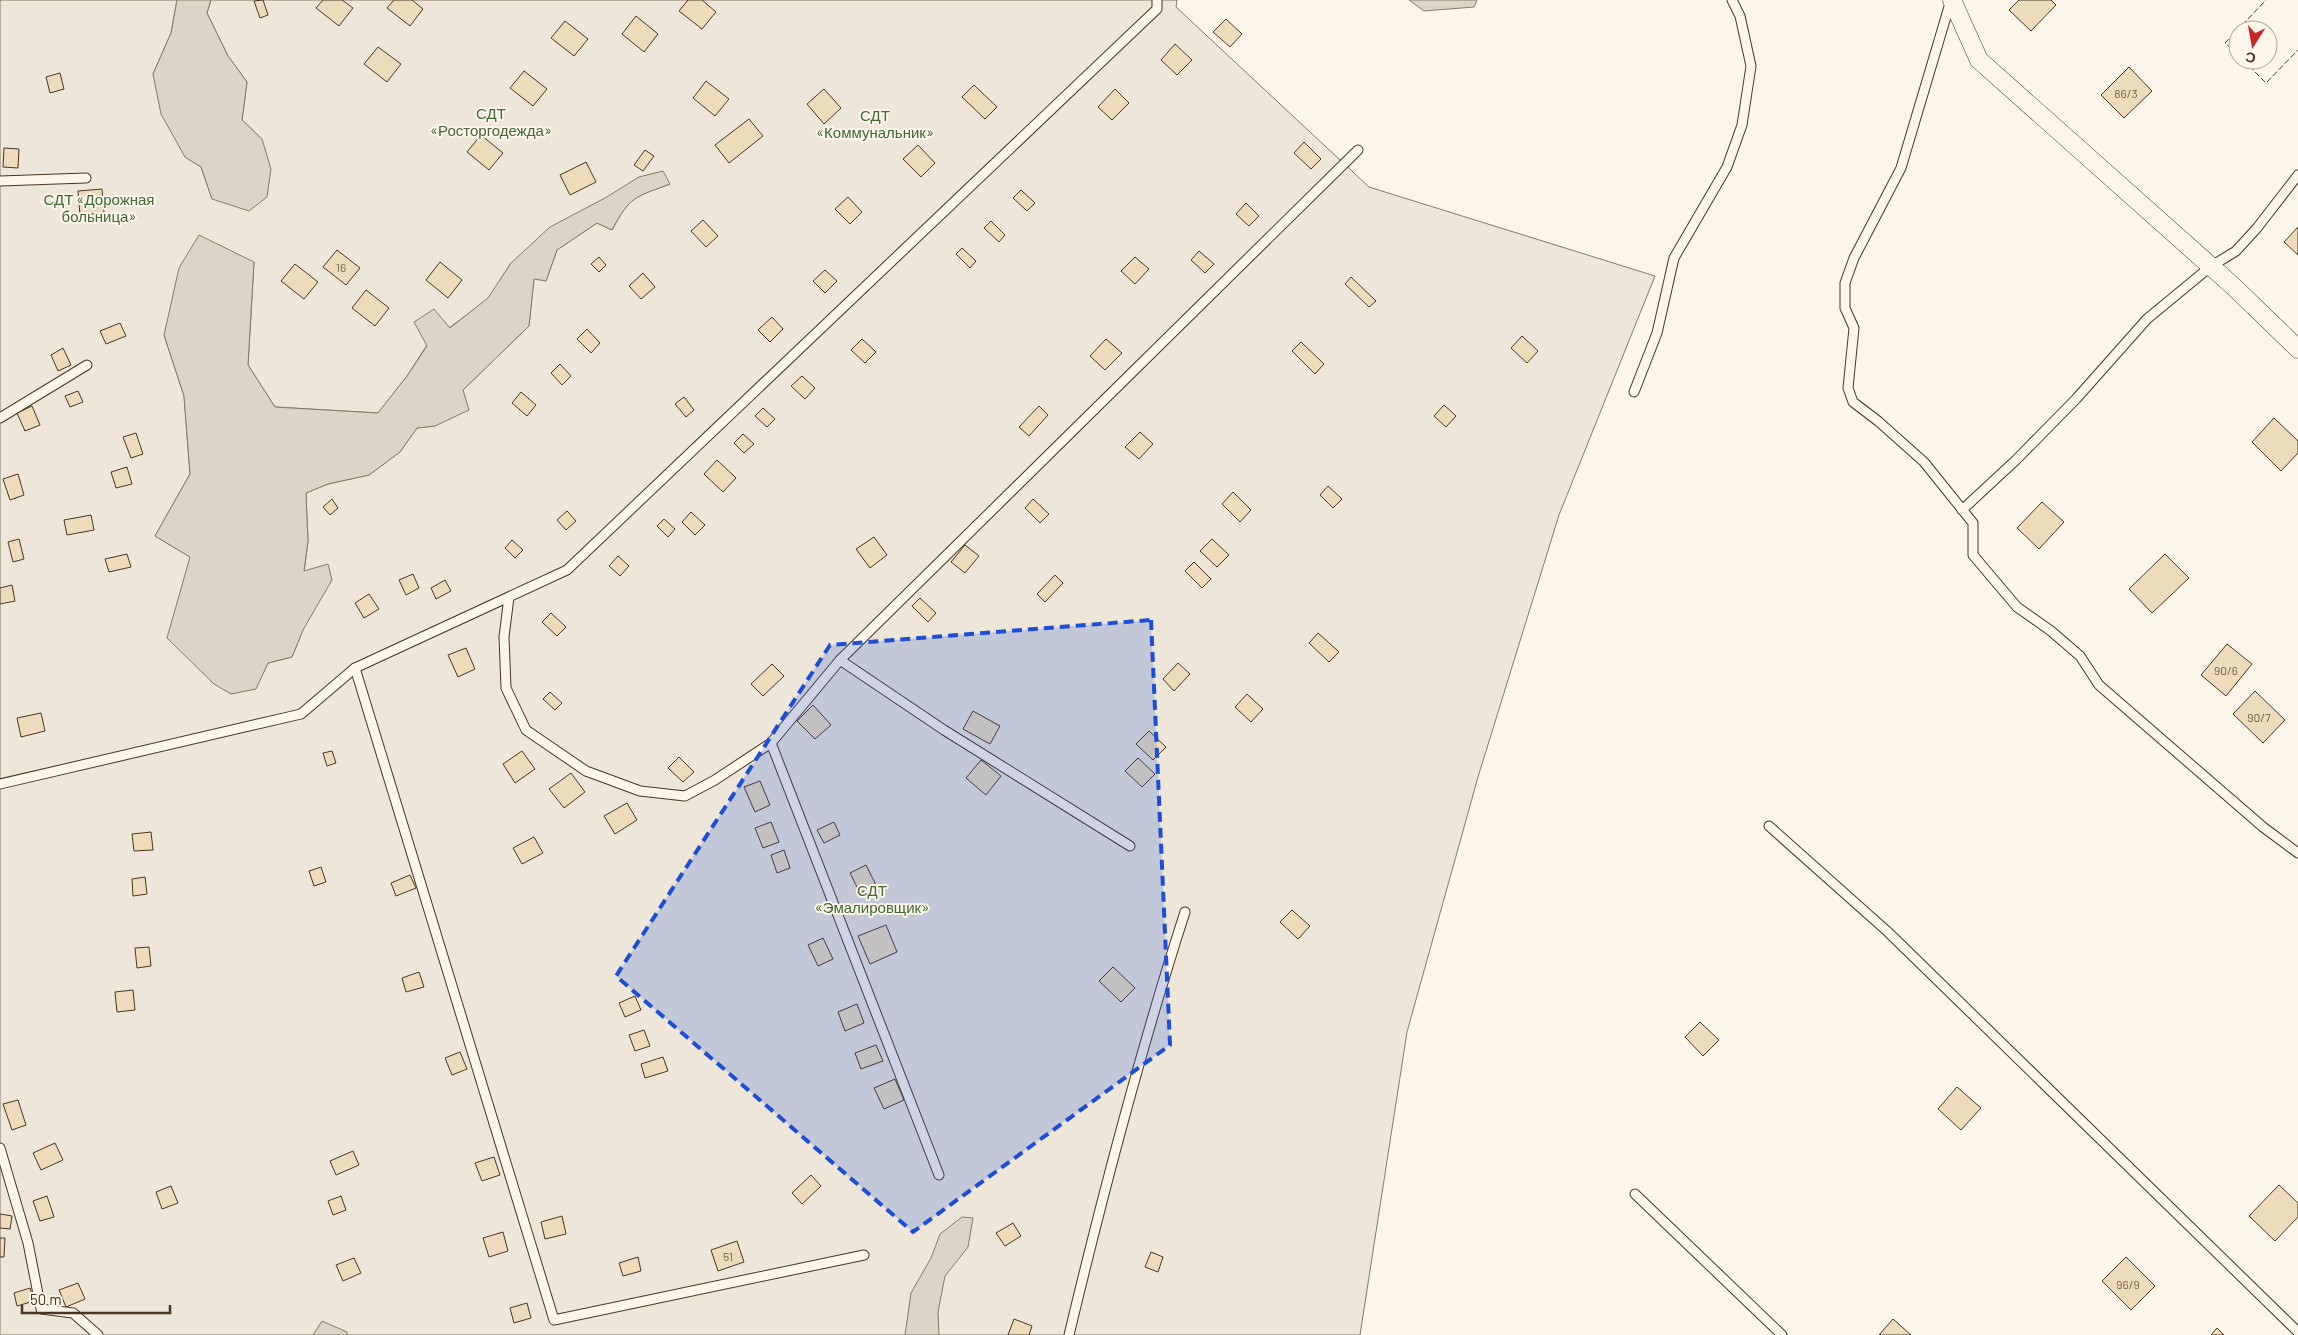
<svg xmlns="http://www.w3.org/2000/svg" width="2298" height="1335" viewBox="0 0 2298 1335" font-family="Barlow,sans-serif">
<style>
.green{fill:#ede6d9;stroke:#887966;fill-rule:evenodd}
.water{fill:#dcd4c6;stroke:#887966}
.building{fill:#ecdcbc;stroke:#4a3520}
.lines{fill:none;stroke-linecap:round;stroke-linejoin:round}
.lane-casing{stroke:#4a3520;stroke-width:11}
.street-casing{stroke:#4a3520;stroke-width:19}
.lane{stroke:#fbf6e9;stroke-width:9}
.street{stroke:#fbf6e9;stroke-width:18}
.fence{stroke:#4a3520;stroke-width:1;stroke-dasharray:6 2.5;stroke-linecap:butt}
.marked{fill:#1d4ed8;fill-opacity:0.2;stroke:#1d4ed8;stroke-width:4;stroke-dasharray:10 6;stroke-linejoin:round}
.labels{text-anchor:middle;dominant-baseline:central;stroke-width:4;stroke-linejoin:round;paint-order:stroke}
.number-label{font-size:12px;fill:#725f47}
.park-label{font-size:15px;fill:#436837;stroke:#fbf6e9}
</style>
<rect width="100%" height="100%" fill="#fbf6e9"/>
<path class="green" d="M0 0H177L171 33 153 74 185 157 201 167 212 199 262 139 242 120 247 82 228 56 207 13 211 0H1177L1176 7 1369 187 1655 276 1559 515 1478 777 1407 1032 1360 1335H0ZM639 177 670 184C635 197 630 196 612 230L597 223 557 250 546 281 534 278 529 326 463 390 435 426 417 428 400 452 369 475 328 484 306 493 308 541 304 572 303 630 292 657 268 663 255 689 190 557 155 536 190 474 184 396 164 335 254 262 248 365 275 407 378 413 407 376 427 345 415 322 449 328 489 298 511 263Z"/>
<g class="water">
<path d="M177 0H211L207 13 228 56 247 82 242 120 262 139 271 169 267 197 249 211 212 199 201 167 185 157 161 114 153 74 171 33Z"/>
<path d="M1409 0H1477L1474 7 1424 11Z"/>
<path d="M663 171 670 184C635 197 630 196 612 230L597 223 557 250 546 281 534 279 529 326 463 390 469 410 435 426 417 428 400 452 369 475 328 484 306 493 308 541 304 571 328 564 332 580 303 630 292 657 268 663 256 689 231 694 214 684 167 638 190 557 155 536 190 474 184 396 164 335 179 268 199 235 254 262 248 365 275 407 378 413 407 376 427 346 414 322 434 309 450 328 488 298 511 263 550 227 605 198 639 177Z"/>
<path d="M962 1217 973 1218 968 1247 945 1276 938 1312 939 1335H905L911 1293 931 1258 940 1234Z"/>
<path d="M322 1321 347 1332V1335H313Z"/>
</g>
<g class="building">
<path d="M263 0 268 15 260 18 254 1Z"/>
<path d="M323 0H342L353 8 339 26 316 8Z"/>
<path d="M394 0H412L423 9 410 26 387 8Z"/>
<path d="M688 0H702L716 12 702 29 679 11Z"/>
<path d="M2019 0H2051L2056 5 2031 31 2009 10Z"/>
<path d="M636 16 658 34 644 52 622 34Z"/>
<path d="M1226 19 1242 34 1230 47 1213 32Z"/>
<path d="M565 21 588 39 574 56 551 38Z"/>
<path d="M1175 44 1192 60 1177 75 1161 60Z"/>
<path d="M378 47 401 64 387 82 364 64Z"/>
<path d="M2129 67 2152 91 2124 118 2101 95Z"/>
<path d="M524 71 547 89 533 106 510 88Z"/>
<path d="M60 73 64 89 50 93 46 77Z"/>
<path d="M706 81 729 99 715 116 693 98Z"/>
<path d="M974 85 997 107 985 119 962 97Z"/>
<path d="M824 89 841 108 824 124 807 104Z"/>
<path d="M1115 89 1129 103 1112 120 1098 107Z"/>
<path d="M749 119 763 136 729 163 715 145Z"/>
<path d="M481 135 503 153 489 170 467 152Z"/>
<path d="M1304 142 1321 159 1311 169 1294 153Z"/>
<path d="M918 145 935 163 921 177 903 159Z"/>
<path d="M4 148 19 149 18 168 3 167Z"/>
<path d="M645 150 654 156 643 171 634 165Z"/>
<path d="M586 162 596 182 570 195 560 175Z"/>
<path d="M102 189 104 213 80 215 78 191Z"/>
<path d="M1021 190 1035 203 1027 211 1013 198Z"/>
<path d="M848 197 862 212 850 224 835 209Z"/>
<path d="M1246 203 1259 216 1249 226 1236 214Z"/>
<path d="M703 220 718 236 706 247 691 231Z"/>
<path d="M991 221 1005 235 999 242 984 228Z"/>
<path d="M2298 227V255L2284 242Z"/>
<path d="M962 248 976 261 970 268 956 254Z"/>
<path d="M337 250 360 268 346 285 323 267Z"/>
<path d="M1199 251 1214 264 1205 273 1191 260Z"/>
<path d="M599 257 606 265 599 272 591 264Z"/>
<path d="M1135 257 1149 269 1135 284 1121 271Z"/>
<path d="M440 262 462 280 448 298 426 280Z"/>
<path d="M295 264 318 282 304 299 281 281Z"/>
<path d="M825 270 837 281 825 293 813 281Z"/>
<path d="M643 273 655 287 641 299 629 286Z"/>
<path d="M1351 277 1376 301 1369 307 1345 284Z"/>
<path d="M366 290 389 308 375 326 352 308Z"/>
<path d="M772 317 783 329 770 342 758 330Z"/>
<path d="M120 323 126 336 106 344 100 331Z"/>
<path d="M587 329 600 343 591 353 577 339Z"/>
<path d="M1522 336 1538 351 1527 363 1511 348Z"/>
<path d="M862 339 876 352 865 363 851 350Z"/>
<path d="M1106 339 1122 353 1105 370 1090 356Z"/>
<path d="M1301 342 1324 364 1315 374 1292 351Z"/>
<path d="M63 348 71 365 58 371 51 355Z"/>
<path d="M560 364 571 376 562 385 551 373Z"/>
<path d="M802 376 815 388 805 399 791 386Z"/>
<path d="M78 391 83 402 70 407 65 396Z"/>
<path d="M521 392 536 405 527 416 512 403Z"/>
<path d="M684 397 694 410 686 417 675 404Z"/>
<path d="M1444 405 1456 416 1446 427 1434 416Z"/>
<path d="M32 406 40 425 25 431 17 413Z"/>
<path d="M1039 406 1048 415 1029 436 1019 427Z"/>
<path d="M763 408 775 419 767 427 755 416Z"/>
<path d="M2274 418 2298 441V453L2281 471 2252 442Z"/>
<path d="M1140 432 1153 444 1139 459 1125 447Z"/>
<path d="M136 433 143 454 131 458 123 437Z"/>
<path d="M743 434 754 444 744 453 734 443Z"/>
<path d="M717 460 736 478 723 492 704 474Z"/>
<path d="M127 467 132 484 116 488 111 472Z"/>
<path d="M18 474 24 495 10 500 3 479Z"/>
<path d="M1328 486 1342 499 1333 508 1320 495Z"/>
<path d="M1233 492 1251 510 1240 522 1222 504Z"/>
<path d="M332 499 338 508 330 515 323 507Z"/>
<path d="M1033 499 1049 514 1040 523 1025 508Z"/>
<path d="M2042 502 2064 522 2039 549 2017 528Z"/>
<path d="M567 511 576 521 566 530 557 520Z"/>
<path d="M691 512 705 525 695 535 682 522Z"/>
<path d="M91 515 94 530 67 535 64 520Z"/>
<path d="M664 519 675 529 668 537 657 526Z"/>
<path d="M874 537 887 555 870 568 856 549Z"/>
<path d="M19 539 24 559 13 562 8 542Z"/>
<path d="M1212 539 1229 555 1217 567 1200 551Z"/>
<path d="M512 540 523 550 515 558 505 548Z"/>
<path d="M965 545 979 556 965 573 951 562Z"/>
<path d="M127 554 131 567 109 572 105 559Z"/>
<path d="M2165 554 2189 578 2152 613 2129 589Z"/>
<path d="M618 556 629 566 620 576 609 566Z"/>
<path d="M1194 562 1211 579 1202 588 1185 571Z"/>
<path d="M413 574 419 588 406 595 399 580Z"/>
<path d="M1055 575 1063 583 1045 602 1037 594Z"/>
<path d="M445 580 451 591 436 599 431 588Z"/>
<path d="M12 585 15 601 0 604V588Z"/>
<path d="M369 594 379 609 364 618 355 603Z"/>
<path d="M920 598 936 613 928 622 912 606Z"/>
<path d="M551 613 566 627 557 636 542 622Z"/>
<path d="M1318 633 1339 652 1329 662 1309 643Z"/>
<path d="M2227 644 2252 664 2226 696 2201 675Z"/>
<path d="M466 648 475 669 458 677 448 655Z"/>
<path d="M1178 663 1190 674 1174 691 1163 679Z"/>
<path d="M772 664 784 676 763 696 751 684Z"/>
<path d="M2255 691 2285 720 2263 743 2233 714Z"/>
<path d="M550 692 562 703 555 710 543 699Z"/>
<path d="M1247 694 1263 709 1251 722 1235 707Z"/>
<path d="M813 705 831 725 815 739 797 721Z"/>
<path d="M973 711 1000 726 990 744 963 729Z"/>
<path d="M41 713 45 731 21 737 17 718Z"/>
<path d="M1149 731 1166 747 1153 760 1136 744Z"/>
<path d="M332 751 336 763 327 766 323 753Z"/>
<path d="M522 751 535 769 515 783 503 764Z"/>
<path d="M679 757 694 772 683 782 668 768Z"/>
<path d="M1138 758 1155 774 1142 787 1125 771Z"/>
<path d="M981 760 1001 776 986 795 966 778Z"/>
<path d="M571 773 585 792 564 808 549 789Z"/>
<path d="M760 781 770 805 755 812 744 787Z"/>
<path d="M627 803 637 820 615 834 604 816Z"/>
<path d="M771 822 779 842 763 848 755 828Z"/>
<path d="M834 822 840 835 824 843 817 830Z"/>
<path d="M151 832 153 850 134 851 132 834Z"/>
<path d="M534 837 543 853 522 864 513 848Z"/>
<path d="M784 850 790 868 777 873 771 855Z"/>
<path d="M866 865 876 885 860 893 850 873Z"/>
<path d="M321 867 326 882 314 886 309 871Z"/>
<path d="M410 875 416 888 396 896 391 883Z"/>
<path d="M145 877 147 894 133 896 132 879Z"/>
<path d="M1292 910 1310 926 1298 939 1280 922Z"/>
<path d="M886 925 897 952 870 964 858 936Z"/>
<path d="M823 938 833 959 818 966 808 945Z"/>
<path d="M149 947 151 966 137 968 135 948Z"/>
<path d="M1113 967 1135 988 1121 1002 1099 981Z"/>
<path d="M419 972 424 987 406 992 402 978Z"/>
<path d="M133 990 135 1010 117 1012 115 992Z"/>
<path d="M635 996 641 1010 625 1017 619 1003Z"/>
<path d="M857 1004 864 1023 845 1031 838 1012Z"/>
<path d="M1700 1022 1719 1040 1703 1056 1685 1037Z"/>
<path d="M644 1030 650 1046 635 1051 629 1035Z"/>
<path d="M876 1045 883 1061 861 1069 855 1053Z"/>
<path d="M460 1052 467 1069 452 1075 445 1058Z"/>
<path d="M663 1057 668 1071 645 1078 641 1064Z"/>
<path d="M895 1079 904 1100 884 1109 874 1088Z"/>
<path d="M1957 1087 1981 1108 1961 1130 1938 1109Z"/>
<path d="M18 1100 26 1125 12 1130 3 1104Z"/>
<path d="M55 1143 63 1160 41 1170 33 1153Z"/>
<path d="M353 1151 359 1165 336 1175 330 1161Z"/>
<path d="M494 1157 500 1175 482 1181 475 1163Z"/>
<path d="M811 1175 821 1186 802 1204 792 1193Z"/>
<path d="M2279 1185 2298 1203V1217L2275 1241 2249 1216Z"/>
<path d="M171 1186 178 1203 162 1209 156 1192Z"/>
<path d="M47 1196 54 1217 40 1221 33 1201Z"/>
<path d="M341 1196 346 1210 333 1215 328 1201Z"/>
<path d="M0 1214 12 1216 10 1229 0 1228Z"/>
<path d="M562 1216 566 1234 545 1239 541 1222Z"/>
<path d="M1013 1223 1021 1236 1005 1246 996 1233Z"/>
<path d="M503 1232 508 1251 489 1257 483 1238Z"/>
<path d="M0 1238H5L4 1257H0Z"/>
<path d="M737 1241 744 1262 718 1271 711 1250Z"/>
<path d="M1151 1252 1163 1257 1158 1272 1145 1267Z"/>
<path d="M638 1257 641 1271 623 1276 619 1263Z"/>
<path d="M2126 1257 2155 1286 2131 1310 2102 1281Z"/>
<path d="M354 1258 361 1273 343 1281 336 1265Z"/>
<path d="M78 1283 85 1299 66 1307 59 1290Z"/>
<path d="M30 1288 34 1301 17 1306 14 1293Z"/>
<path d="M527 1303 531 1318 514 1323 510 1308Z"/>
<path d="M1014 1319 1032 1326 1029 1335H1008Z"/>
<path d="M1893 1319 1911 1335H1879Z"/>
<path d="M2217 1328 2224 1335H2211Z"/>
</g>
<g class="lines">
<defs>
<g id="lane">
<path d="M1951 0 1901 168 1854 258 1845 283V308L1854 328 1848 388 1853 402 1878 421 1924 462 1973 523V555L2017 607 2051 631 2080 656 2099 685 2263 827 2298 853"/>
<path d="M0 181 86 178"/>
<path d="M1634 392 1657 333 1674 258 1727 167 1742 125 1751 66 1740 16 1732 0"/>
<path d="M0 418 87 365"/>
<path d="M1962 510 2016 460 2076 399 2147 319 2210 267 2236 251 2257 228 2298 175"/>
<path d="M509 597 504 637 506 688 526 730 586 771 640 791 685 796 715 780 771 743 840 660 1358 150"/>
<path d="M840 660 944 730 1130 846"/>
<path d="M355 668 554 1320 864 1255"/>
<path d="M771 743 939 1175"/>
<path d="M0 784 301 714 355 668 567 570 1157 9V0"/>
<path d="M1769 826 1888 932 2298 1332"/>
<path d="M0 1148 28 1243 41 1309 73 1313 98 1335"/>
<path d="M1635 1194 1782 1335"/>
<path d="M1069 1335C1103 1193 1140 1051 1185 912"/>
</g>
<path id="street" d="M1952 0 1979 60 2233 286 2298 349"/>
</defs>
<use href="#lane" class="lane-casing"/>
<use href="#street" class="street-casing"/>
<use href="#lane" class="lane"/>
<use href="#street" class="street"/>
<g class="fence">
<path d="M2238 55 2225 43 2266 0"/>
<path d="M2243 60 2266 83 2298 50"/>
</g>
</g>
<path class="marked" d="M1151 620 1170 1045 913 1232 616 976 830 645Z"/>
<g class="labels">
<g class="number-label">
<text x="2126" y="93">86/3</text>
<text x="341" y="267">16</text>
<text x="2226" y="670">90/6</text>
<text x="2259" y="717">90/7</text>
<text x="728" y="1256">51</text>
<text x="2128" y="1284">96/9</text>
</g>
<g class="park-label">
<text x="491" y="113">СДТ<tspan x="491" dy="17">«Росторгодежда»</tspan></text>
<text x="875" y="115">СДТ<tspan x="875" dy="17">«Коммунальник»</tspan></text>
<text x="99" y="199">СДТ «Дорожная<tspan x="99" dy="17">больница»</tspan></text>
<text x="872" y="890">СДТ<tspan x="872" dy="17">«Эмалировщик»</tspan></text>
</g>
</g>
<g transform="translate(2253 45) rotate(191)"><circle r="24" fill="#fbf6e9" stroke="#b4a999"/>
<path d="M0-4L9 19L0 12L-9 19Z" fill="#c62828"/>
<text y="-8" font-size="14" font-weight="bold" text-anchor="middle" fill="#4a3520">С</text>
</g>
<path d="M22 1305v8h148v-8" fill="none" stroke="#4a3520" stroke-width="2.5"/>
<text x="30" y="1305" font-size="15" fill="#4a3520" stroke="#fbf6e9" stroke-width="4" paint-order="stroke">50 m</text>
</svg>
